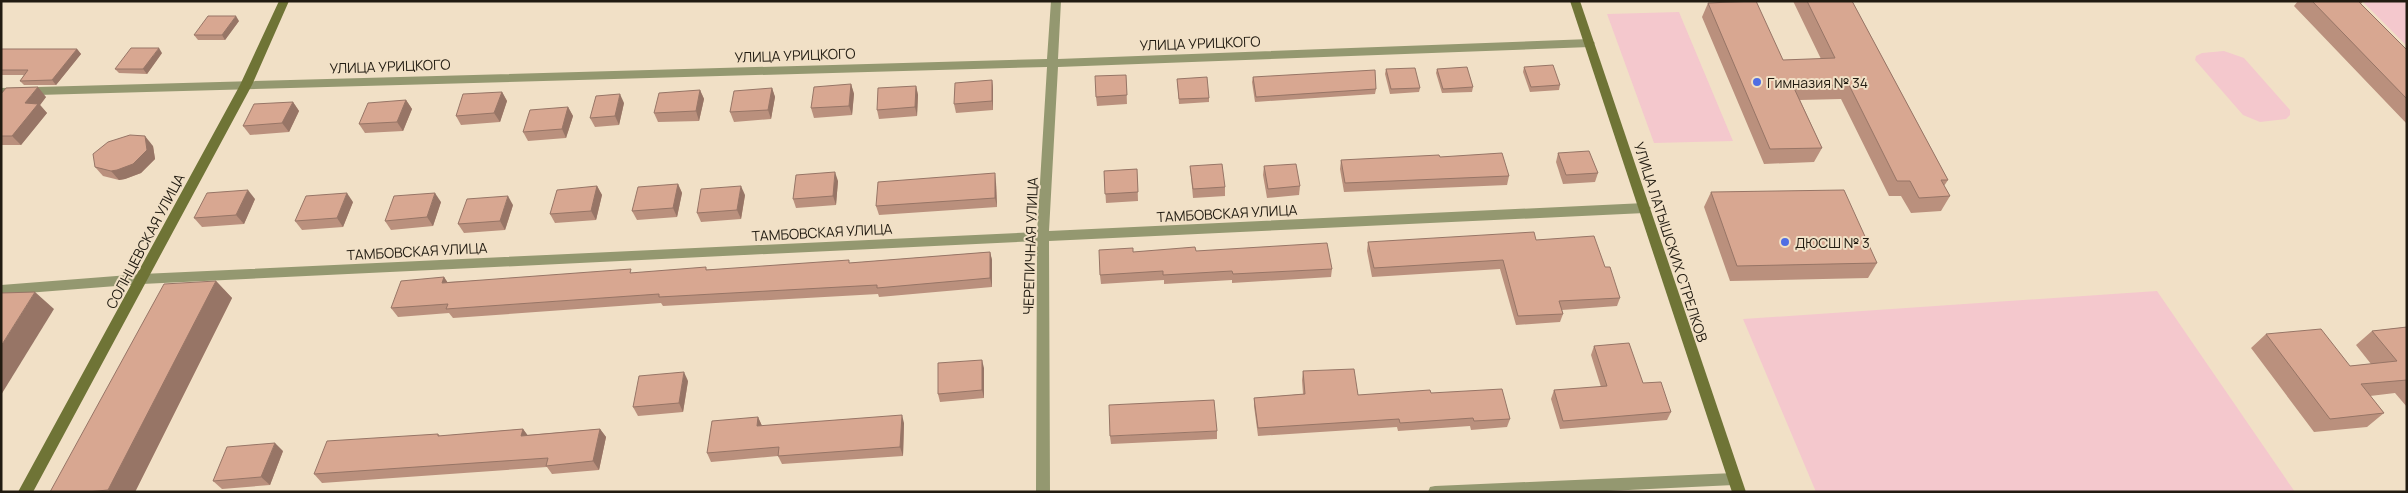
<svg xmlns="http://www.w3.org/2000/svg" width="2408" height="493" viewBox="0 0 2408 493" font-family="Manrope,sans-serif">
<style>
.green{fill:#f4c8cd}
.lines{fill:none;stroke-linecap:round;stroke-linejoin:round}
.street{fill:#949870;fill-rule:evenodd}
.secondary{fill:#6f7436;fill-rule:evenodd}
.wall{fill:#ba907d}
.shaded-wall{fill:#977566}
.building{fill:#d8a791;stroke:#977566}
.poi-dot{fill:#4f6ee3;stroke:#f1e0c6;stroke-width:2}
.labels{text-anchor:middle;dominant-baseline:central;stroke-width:4;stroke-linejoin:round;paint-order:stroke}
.street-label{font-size:14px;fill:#211b11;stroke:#f1e0c6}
.poi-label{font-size:14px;fill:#211b11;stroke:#f1e0c6;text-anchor:start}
</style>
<rect width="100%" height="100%" fill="#f1e0c6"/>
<g class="green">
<path d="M2362 1H2407V46Z"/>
<path d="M1679 12 1733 141 1654 143 1607 14Z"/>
<path d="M2224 51 2244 58 2290 110V115L2286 119 2260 122 2243 115 2195 60 2196 56 2202 53Z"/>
<path d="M2157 291 2295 492H1816L1743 319Z"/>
</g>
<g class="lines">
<g class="street">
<path d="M1051 1H1061L1058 59 1590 39 1595 43 1590 47 1058 67 1049 231 1645 203 1651 208 1645 213 1049 241 1050 492H1036L1037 241 142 284 1 295V285L142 274 1037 232 1047 67 1 96V88L1047 59Z"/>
<path d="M1734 473 1739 475 1741 479 1739 483 1734 485 1586 492H1428L1430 487 1435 486Z"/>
</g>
<g class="secondary">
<path d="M279 1H289L252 85 33 492H18L240 85Z"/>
<path d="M1570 1H1580L1746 492H1732Z"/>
</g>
</g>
<g class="wall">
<path d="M1793 1H1852L1948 180 1944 186 1950 196 1941 211 1911 213 1901 196H1889L1841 99 1800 100 1822 148 1814 162 1764 164 1702 17 1708 3 1783 60 1821 59Z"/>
<path d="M2298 1H2363L2361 4 2407 50V124L2294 6Z"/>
<path d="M239 21 225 40H198L194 35Z"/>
<path d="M1 49H77L81 54 56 85H24L20 81 24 75H1Z"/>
<path d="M162 53 147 74 119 73 115 69Z"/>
<path d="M1524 67 1560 85 1559 90 1530 92 1523 72Z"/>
<path d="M1386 69 1420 88 1419 92 1390 94 1385 74Z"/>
<path d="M1437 69 1473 87 1472 92 1442 93 1436 73Z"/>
<path d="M1126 75 1127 104 1097 106 1096 97Z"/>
<path d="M1253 77 1376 89 1375 94 1255 102 1252 82Z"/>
<path d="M1177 79 1209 98V102L1179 104Z"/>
<path d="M992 80 993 89V110L956 113 954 104Z"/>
<path d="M851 84 854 94 852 115 814 118 811 108Z"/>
<path d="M916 86 918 95 917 116 879 119 877 110Z"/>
<path d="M772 88 775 97 771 119 734 122 730 112Z"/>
<path d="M700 90 704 99 699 121 658 122 654 113Z"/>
<path d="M502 92 507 101 500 122 461 125 456 116Z"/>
<path d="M1 94 46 97 40 105 47 113 21 145H1Z"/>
<path d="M406 100 412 109 403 131 365 133 359 124Z"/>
<path d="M293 102 299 111 289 132 250 135 243 126Z"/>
<path d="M624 103 619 125 595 127 590 118Z"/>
<path d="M568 107 573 116 566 138 528 141 523 132Z"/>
<path d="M153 146 155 159 141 173 125 179 119 180 103 176 95 167Z"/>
<path d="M1558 153 1598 173 1595 182 1563 184 1556 162Z"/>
<path d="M1341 160 1509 176 1507 185 1344 192 1340 169Z"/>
<path d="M1190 166 1225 187V196L1193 198Z"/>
<path d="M1264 166 1300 186 1299 195 1267 198 1263 175Z"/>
<path d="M1137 169 1138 201 1106 203 1104 171Z"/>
<path d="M838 181 836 205 796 208 793 199Z"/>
<path d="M996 183 997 207 879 215 876 206Z"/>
<path d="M678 184 682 193 677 217 637 220 632 211Z"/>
<path d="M597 186 602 195 596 220 555 223 550 214Z"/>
<path d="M1711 192 1877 263 1868 278 1730 281 1704 207Z"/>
<path d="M745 195 741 219 701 222 697 213Z"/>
<path d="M255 199 244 224 202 227 194 218Z"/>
<path d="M353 202 343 227 302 230 295 221Z"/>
<path d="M441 202 433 226 391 230 385 221Z"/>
<path d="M513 205 505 230 464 233 458 224Z"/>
<path d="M1536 240 1605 267 1620 298 1617 306 1562 310 1563 314 1560 322 1516 325 1500 269 1372 277 1367 251 1368 242Z"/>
<path d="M1196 251 1332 269 1331 277 1232 283V280L1164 284V280L1101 284 1100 275 1133 252Z"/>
<path d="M990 252 992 260V287L879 297 878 294 663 306 661 303 453 318 449 313 398 317 391 308 444 277 447 282 850 263Z"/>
<path d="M216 281 232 298 135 492H50Z"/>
<path d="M2407 327V407L2395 393 2370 396 2384 413 2367 427 2314 432 2251 348 2266 334 2350 366 2371 364 2356 345 2372 331Z"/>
<path d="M1594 346 1643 383 1671 412 1667 420 1560 429 1551 399 1554 390 1601 387 1591 355Z"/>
<path d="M984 368V398L940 402 938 394Z"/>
<path d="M1303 371 1358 395 1431 393 1510 419 1507 427 1471 430 1470 426 1398 431 1397 427 1258 436 1254 406V398L1303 394 1302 380Z"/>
<path d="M688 381 683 412 638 416 633 407Z"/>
<path d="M758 417 762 426 904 423 903 456 782 464 778 456 711 462 707 453Z"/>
<path d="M523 429 527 435 600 429 606 437 599 470 552 474 547 467 322 483 314 474 438 434 440 436Z"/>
<path d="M1217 431V439L1111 444 1110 436Z"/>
<path d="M283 451 270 485 222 489 213 481Z"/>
</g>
<g class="shaded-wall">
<path d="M236 16 239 21 225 40 222 35Z"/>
<path d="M159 48 162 53 147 74 143 69Z"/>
<path d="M77 49 81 54 56 85 52 80Z"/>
<path d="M992 80 993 89V110L992 101Z"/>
<path d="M851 84 854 94 852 115 849 106Z"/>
<path d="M916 86 918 95 917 116 915 107Z"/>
<path d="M38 87 46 97 40 105 47 113 21 145 12 136 25 103Z"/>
<path d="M772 88 775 97 771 119 768 110Z"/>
<path d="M700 90 704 99 699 121 696 111Z"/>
<path d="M502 92 507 101 500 122 494 113Z"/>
<path d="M620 94 624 103 619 125 615 116Z"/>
<path d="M406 100 412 109 403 131 397 122Z"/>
<path d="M293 102 299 111 289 132 282 123Z"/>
<path d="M568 107 573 116 566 138 562 129Z"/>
<path d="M145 136 153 146 155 159 141 173 125 179 119 180 111 171Z"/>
<path d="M835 172 838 181 836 205 833 196Z"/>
<path d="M995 173 996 183 997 207 995 198Z"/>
<path d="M678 184 682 193 677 217 673 208Z"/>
<path d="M597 186 602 195 596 220 591 211Z"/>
<path d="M741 186 745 195 741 219 737 210Z"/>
<path d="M248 190 255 199 244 224 236 215Z"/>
<path d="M347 193 353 202 343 227 337 218Z"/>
<path d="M435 193 441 202 433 226 427 217Z"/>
<path d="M508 196 513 205 505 230 500 221Z"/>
<path d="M990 252 992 260V287L990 278Z"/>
<path d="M444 277 450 286 442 283Z"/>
<path d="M216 281 232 298 135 492H110L108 490Z"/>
<path d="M35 292 54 309 1 395V346Z"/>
<path d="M982 360 984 368V398L982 390Z"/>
<path d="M684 372 688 381 683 412 679 403Z"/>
<path d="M902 415 904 423 903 456 900 447Z"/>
<path d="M758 417 762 426H757Z"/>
<path d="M523 429 529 437 521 436Z"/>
<path d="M600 429 606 437 599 470 593 461Z"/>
<path d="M275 443 283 451 270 485 261 477Z"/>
</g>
<g class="building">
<path d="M1756 1 1783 60 1835 58 1807 1H1852L1948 180H1941L1950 196 1919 198 1910 181H1897L1849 85 1793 86 1822 148 1770 149 1708 3Z"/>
<path d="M2312 1H2358L2407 50V99Z"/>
<path d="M208 16H236L222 35H194Z"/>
<path d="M131 48H159L143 69H115Z"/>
<path d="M1 49H77L52 80 20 81 28 70H1Z"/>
<path d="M1553 65 1560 85 1531 87 1524 67Z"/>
<path d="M1467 67 1473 87 1443 89 1437 69Z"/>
<path d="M1415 68 1420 88 1391 89 1386 69Z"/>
<path d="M1375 70 1376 89 1256 97 1253 77Z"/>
<path d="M1126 75 1127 95 1096 97 1095 76Z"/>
<path d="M1207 77 1209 98 1179 99 1177 79Z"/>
<path d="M992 80V101L954 104 955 83Z"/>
<path d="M851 84 849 106 811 108 814 87Z"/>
<path d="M916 86 915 107 877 110 878 88Z"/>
<path d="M38 87 25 103 38 104 12 136H1V94L6 88Z"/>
<path d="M772 88 768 110 730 112 734 91Z"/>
<path d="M700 90 696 111 654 113 659 93Z"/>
<path d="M502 92 494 113 456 116 463 94Z"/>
<path d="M620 94 615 116 590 118 596 96Z"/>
<path d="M406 100 397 122 359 124 368 103Z"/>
<path d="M293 102 282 123 243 126 254 104Z"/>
<path d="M568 107 562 129 523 132 530 110Z"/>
<path d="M130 135 145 136 147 150 133 164 117 170 111 171 95 167 93 154 108 142Z"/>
<path d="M1589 151 1598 173 1566 175 1558 153Z"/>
<path d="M1502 153 1509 176 1345 183 1341 160 1439 155 1440 157Z"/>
<path d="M1222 164 1225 187 1193 189 1190 166Z"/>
<path d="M1296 164 1300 186 1268 189 1264 166Z"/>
<path d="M1137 169 1138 192 1105 194 1104 171Z"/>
<path d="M835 172 833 196 793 199 796 175Z"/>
<path d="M995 173V198L876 206 878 182Z"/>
<path d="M678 184 673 208 632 211 638 187Z"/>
<path d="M597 186 591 211 550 214 557 190Z"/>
<path d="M741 186 737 210 697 213 701 189Z"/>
<path d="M248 190 236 215 194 218 207 193Z"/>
<path d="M1844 190 1877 263 1737 266 1711 192Z"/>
<path d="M347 193 337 218 295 221 306 196Z"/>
<path d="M435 193 427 217 385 221 394 196Z"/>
<path d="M508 196 500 221 458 224 467 199Z"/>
<path d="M1534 232 1536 240 1594 236 1605 267H1610L1620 298 1559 301 1563 314 1518 316 1503 260 1374 268 1368 242Z"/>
<path d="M1327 243 1332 269 1233 274 1232 271 1163 275V271L1100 275 1099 250 1133 248V252L1195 247 1196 251Z"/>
<path d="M990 252V278L877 288V285L659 297V294L446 309 448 304 391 308 401 281 444 277 442 283 631 269 630 273 706 267V270L849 260V263Z"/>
<path d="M216 281 108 490 87 492H50L164 284Z"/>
<path d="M35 292 1 346V293Z"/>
<path d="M2407 327V380L2361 384 2384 413 2330 419 2266 334 2321 329 2350 366 2397 361 2372 331Z"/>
<path d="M1629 343 1643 383 1661 382 1671 412 1563 421 1554 390 1607 386 1594 346Z"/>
<path d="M982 360V390L938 394V363Z"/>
<path d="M1354 369 1358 395 1430 390 1431 393 1502 389 1510 419 1474 421 1473 418 1400 423 1399 419 1258 428 1254 398 1305 394 1303 371Z"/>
<path d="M684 372 679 403 633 407 639 376Z"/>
<path d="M1214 400 1217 431 1110 436 1109 405Z"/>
<path d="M902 415 900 447 778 456 779 447 707 453 712 421 758 417 757 426Z"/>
<path d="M523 429 521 436 600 429 593 461 546 466 548 458 314 474 327 441 438 434V436Z"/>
<path d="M275 443 261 477 213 481 227 447Z"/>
</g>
<g class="poi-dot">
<circle cx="1757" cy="82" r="5"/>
<circle cx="1785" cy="242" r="5"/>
</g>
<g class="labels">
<g class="street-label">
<text transform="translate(1200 43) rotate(-2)">УЛИЦА УРИЦКОГО</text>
<text transform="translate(795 55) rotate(-2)">УЛИЦА УРИЦКОГО</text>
<text transform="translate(390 66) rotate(-2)">УЛИЦА УРИЦКОГО</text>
<text transform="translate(1227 213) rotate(-3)">ТАМБОВСКАЯ УЛИЦА</text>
<text transform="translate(822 232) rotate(-3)">ТАМБОВСКАЯ УЛИЦА</text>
<text transform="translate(145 241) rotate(-62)">СОЛНЦЕВСКАЯ УЛИЦА</text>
<text transform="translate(1671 242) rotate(72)">УЛИЦА ЛАТЫШСКИХ СТРЕЛКОВ</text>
<text transform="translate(1030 246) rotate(-88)">ЧЕРЕПИЧНАЯ УЛИЦА</text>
<text transform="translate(417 251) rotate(-3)">ТАМБОВСКАЯ УЛИЦА</text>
</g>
<g class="poi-label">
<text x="1767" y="82">Гимназия № 34</text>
<text x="1795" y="242">ДЮСШ № 3</text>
</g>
</g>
<rect width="2408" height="493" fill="none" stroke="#211b11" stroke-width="5"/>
</svg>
